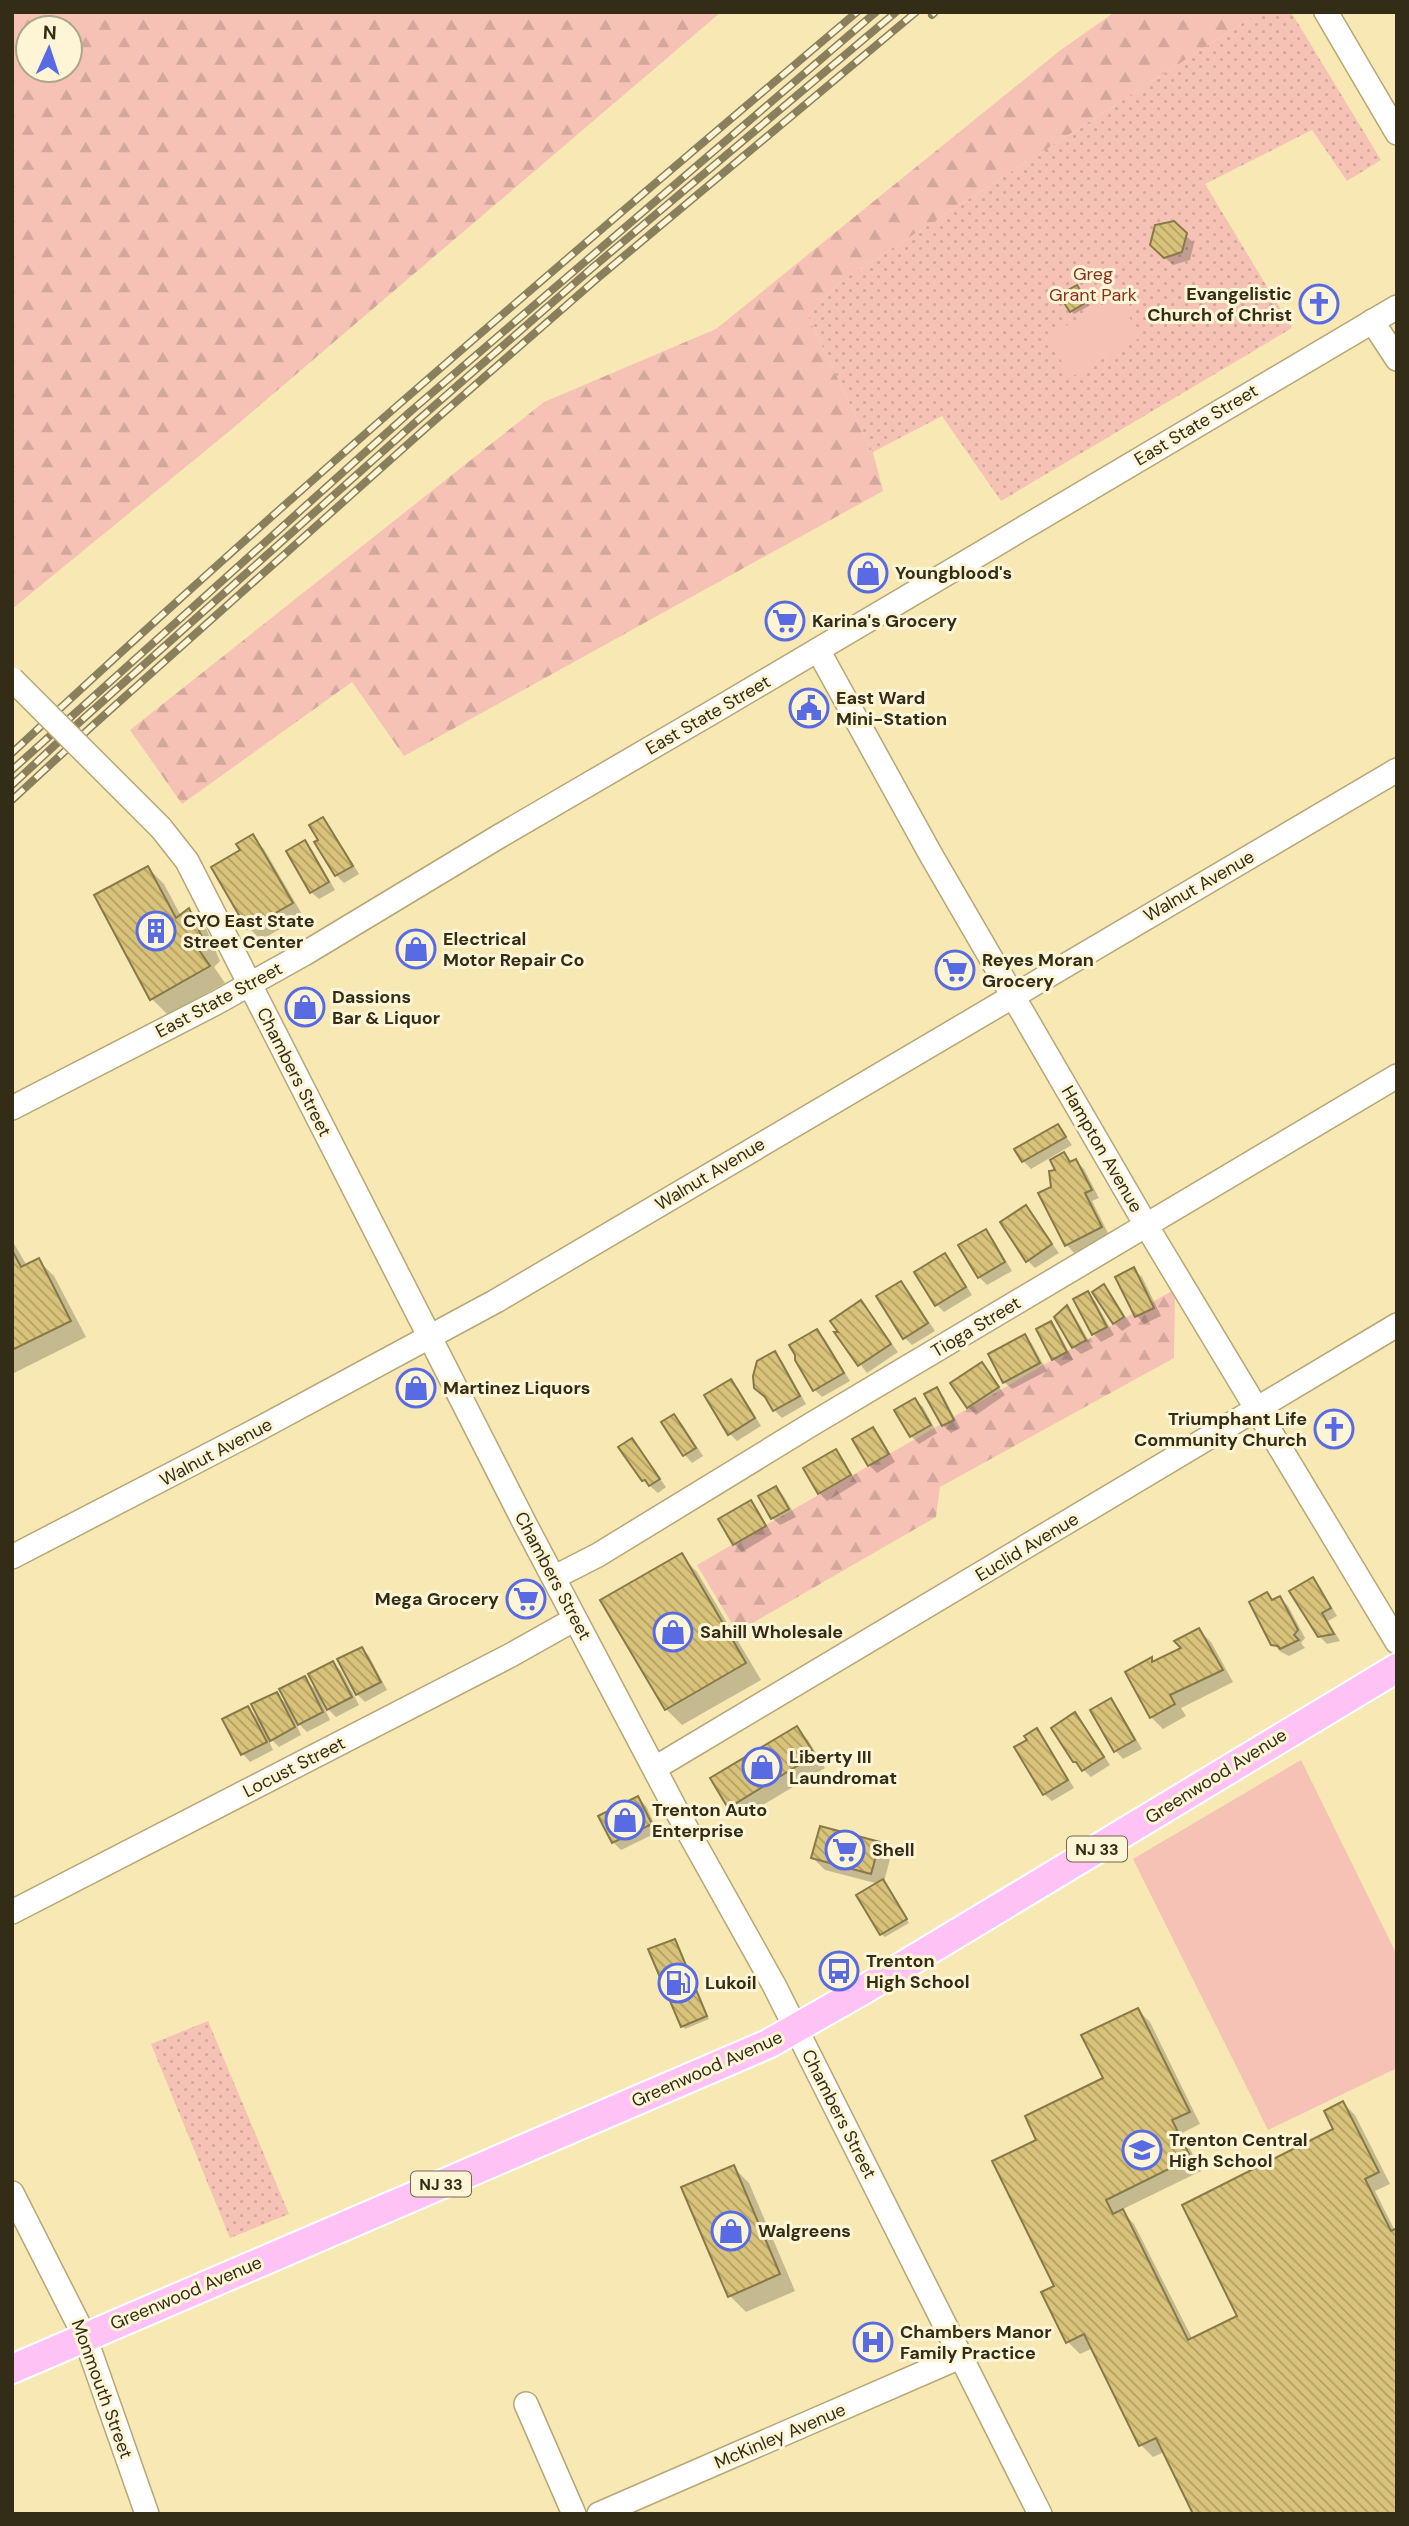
<svg xmlns="http://www.w3.org/2000/svg" width="1409" height="2526" viewBox="0 0 1409 2526" font-family="'DM Sans',sans-serif">
<style>
.forest{fill:url(#forest-firs);fill-rule:evenodd}
.park{fill:url(#park-dots)}
.pitch{fill:#f6c2b6}
.shadow{fill:#0003}
.building{fill:url(#building-back-hatch);stroke:#877948;stroke-width:2}
.lines{fill:none;stroke-linecap:round;stroke-linejoin:round}
.minor-casing{stroke:#b6a775;stroke-width:26}
.major-casing{stroke:#fff;stroke-width:32}
.minor{stroke:#fff;stroke-width:23}
.major{stroke:#fec2f4;stroke-width:28}
.rail-casing{stroke:#897f5c;stroke-width:8}
.rail{stroke:#fef5d6;stroke-width:5;stroke-dasharray:16;stroke-linecap:butt}
.minor-bridge-casing{stroke:#b6a775;stroke-width:26;stroke-linecap:butt}
.minor-bridge{stroke:#fff;stroke-width:23}
.labels{text-anchor:middle;dominant-baseline:central;stroke-width:6;stroke-linejoin:round;paint-order:stroke}
.shield{fill:#fef5d6;stroke:#706951;stroke-width:2}
.shield-label{font-size:16px;font-weight:bold;fill:#332d18}
.park-label{font-size:18px;fill:#8a301f;stroke:#fef5d6}
.poi-label{font-size:18px;font-weight:bold;fill:#332d18;stroke:#fef5d6;text-anchor:start}
.street-label{font-size:18px;fill:#332d18;stroke:#fef5d6}
</style>
<defs>
<pattern id="forest-firs" width="22" height="20" patternUnits="userSpaceOnUse" patternTransform="scale(1.75)"><rect width="22" height="20" fill="#f6c2b6"/><path d="M5 1l3.5 6h-7zM16 11l3.5 6h-7z" fill="#d3a79c"/></pattern>
<pattern id="park-dots" width="8" height="8" patternUnits="userSpaceOnUse" patternTransform="scale(1.75)"><rect width="8" height="8" fill="#f6c2b6"/><path d="M2 2h.1M6 6h.1" fill="none" stroke="#d3a79c" stroke-width="1.8" stroke-linecap="round"/></pattern>
<pattern id="building-back-hatch" width="6" height="6" patternUnits="userSpaceOnUse" patternTransform="scale(1.75)"><rect width="6" height="6" fill="#d9c37a"/><path d="M-1 5l2 2M0 0l6 6M5-1l2 2" fill="none" stroke="#b19f63"/></pattern>
</defs>
<rect width="100%" height="100%" fill="#f7e8b4"/>
<g class="forest">
<path d="M12 12H721L232 429 12 609ZM28 28H70V70H28Z"/>
<path d="M1115 12H1260L840 282 808 316 873 452 883 491 404 756 352 682 182 804 130 730 544 402 716 329 1062 49Z"/>
<path d="M1175 1289 1174 1358 940 1487 936 1517 737 1632 697 1565Z"/>
</g>
<g class="park">
<path d="M1260 12H1291L1381 160 1347 181 1312 130 1205 184 1292 328 1001 501 942 416 873 452 808 316 840 282Z"/>
<path d="M208 2021 289 2214 230 2238 151 2044Z"/>
</g>
<g class="pitch">
<path d="M1117 296 1141 337 1071 377 1047 337Z"/>
<path d="M1301 1760 1397 1955V2068L1268 2130 1133 1859Z"/>
</g>
<g class="shadow">
<path d="M1185 235 1194 243 1190 260 1173 265 1160 253Z"/>
<path d="M1080 291 1089 306 1074 314 1071 311Z"/>
<path d="M323 820 330 827 359 874 344 883 336 875 316 843 321 840Z"/>
<path d="M252 837 264 849 303 916 261 940 249 928 242 851Z"/>
<path d="M304 843 312 850 335 890 319 899 311 892Z"/>
<path d="M148 868 164 884 181 916 189 911 205 926 220 961 214 967 225 983 168 1015 152 999 96 895Z"/>
<path d="M1058 1126 1072 1145 1031 1169 1023 1161Z"/>
<path d="M1064 1154 1073 1163 1076 1161 1084 1169 1099 1198 1092 1201 1109 1235 1074 1253 1067 1245 1041 1194 1053 1188Z"/>
<path d="M1026 1207 1059 1253 1035 1268 1028 1261Z"/>
<path d="M985 1231 993 1239 1012 1271 987 1285 979 1277 961 1245Z"/>
<path d="M12 1240 27 1266 38 1260 54 1276 86 1337 12 1374Z"/>
<path d="M944 1256 952 1263 972 1295 944 1312 937 1305Z"/>
<path d="M1134 1270 1142 1277 1161 1316 1144 1324 1137 1316Z"/>
<path d="M901 1283 908 1290 935 1331 912 1345 905 1338Z"/>
<path d="M1103 1286 1111 1294 1131 1325 1122 1331 1114 1323Z"/>
<path d="M1087 1293 1095 1301 1114 1335 1101 1342 1094 1334Z"/>
<path d="M861 1302 898 1352 867 1373 837 1334Z"/>
<path d="M1067 1308 1074 1315 1093 1348 1081 1354 1073 1347Z"/>
<path d="M1051 1323 1058 1331 1073 1360 1061 1366 1053 1359Z"/>
<path d="M817 1331 825 1339 850 1381 822 1397 815 1390Z"/>
<path d="M1025 1336 1032 1344 1047 1371 1012 1389 1004 1382Z"/>
<path d="M775 1353 782 1361 806 1404 782 1418 774 1410Z"/>
<path d="M982 1364 1005 1395 976 1415 968 1407Z"/>
<path d="M731 1381 738 1388 761 1426 737 1441 730 1434Z"/>
<path d="M936 1389 944 1397 960 1428 951 1433 943 1425Z"/>
<path d="M915 1400 923 1407 937 1433 919 1444 911 1436Z"/>
<path d="M674 1416 682 1424 703 1456 692 1463 685 1455 664 1422Z"/>
<path d="M872 1429 880 1436 895 1462 877 1473 869 1465Z"/>
<path d="M632 1440 666 1487 658 1493 643 1480Z"/>
<path d="M836 1451 843 1459 857 1483 827 1501 819 1493Z"/>
<path d="M776 1488 783 1495 796 1517 780 1525 772 1518Z"/>
<path d="M751 1502 758 1510 772 1534 742 1552 734 1544 720 1520Z"/>
<path d="M681 1556 697 1572 761 1680 682 1725 666 1709Z"/>
<path d="M1312 1579 1320 1587 1337 1616 1328 1621 1340 1641 1327 1644 1319 1636Z"/>
<path d="M1267 1594 1274 1601 1280 1598 1288 1606 1305 1638 1301 1643 1305 1648 1289 1656 1281 1652 1273 1644Z"/>
<path d="M1199 1630 1211 1642 1233 1682 1181 1708 1186 1716 1163 1729 1151 1717 1152 1659 1155 1662 1183 1649Z"/>
<path d="M362 1649 369 1656 387 1690 365 1702 357 1694Z"/>
<path d="M333 1663 341 1671 359 1705 336 1717 322 1703 330 1720 307 1732 294 1719 301 1735 279 1747 266 1734 273 1750 250 1762 243 1754 225 1720 248 1708 261 1722 276 1694 290 1707 304 1678 318 1692Z"/>
<path d="M1110 1700 1118 1708 1142 1749 1123 1759 1116 1751 1092 1711Z"/>
<path d="M1074 1715 1082 1722 1110 1765 1091 1777 1074 1761Z"/>
<path d="M796 1728 808 1740 825 1768 741 1818 729 1807Z"/>
<path d="M1037 1730 1044 1738 1074 1788 1052 1801 1044 1794 1029 1741Z"/>
<path d="M638 1798 646 1806 658 1832 621 1850 613 1842 601 1817Z"/>
<path d="M879 1843 891 1855 884 1882 909 1923 885 1937 881 1934 879 1884 825 1870 813 1858Z"/>
<path d="M674 1941 709 2019 685 2029 682 2026Z"/>
<path d="M1138 2010 1150 2022 1200 2124 1182 2133 1201 2171 1121 2210 1134 2224 1193 2340 1240 2317 1336 2130 1343 2103 1355 2115 1390 2184 1375 2191 1395 2231 1164 2452 1153 2457 1141 2445 1093 2348 1080 2354 1068 2342 1057 2287 1038 2141 1105 2079Z"/>
<path d="M733 2167 749 2183 795 2291 746 2312 730 2296Z"/>
</g>
<g class="building">
<path d="M1174 221 1187 233 1182 252 1164 258 1150 245 1155 225Z"/>
<path d="M1077 285 1087 302 1070 312 1059 295Z"/>
<path d="M323 817 353 866 335 876 314 842 318 840 309 825Z"/>
<path d="M253 834 293 903 247 929 211 867 240 850 236 844Z"/>
<path d="M305 840 329 882 310 893 286 851Z"/>
<path d="M148 866 176 918 189 908 205 944 199 950 210 966 150 1000 94 895Z"/>
<path d="M1058 1124 1066 1137 1022 1162 1014 1149Z"/>
<path d="M1064 1152 1070 1162 1076 1159 1092 1190 1085 1193 1102 1227 1065 1246 1038 1193 1051 1187 1049 1171 1055 1170 1050 1160Z"/>
<path d="M1026 1205 1052 1244 1026 1262 1000 1222Z"/>
<path d="M986 1229 1005 1262 978 1278 958 1245Z"/>
<path d="M12 1250 21 1267 39 1258 71 1321 12 1350Z"/>
<path d="M945 1253 966 1287 935 1306 914 1272Z"/>
<path d="M1134 1267 1154 1308 1135 1317 1115 1277Z"/>
<path d="M901 1281 928 1323 903 1339 876 1296Z"/>
<path d="M1104 1284 1124 1317 1113 1324 1092 1292Z"/>
<path d="M1088 1291 1107 1327 1092 1335 1073 1299Z"/>
<path d="M861 1300 891 1344 858 1366 834 1332H838L830 1321Z"/>
<path d="M1067 1305 1086 1340 1072 1348 1054 1317Z"/>
<path d="M1051 1321 1067 1352 1052 1360 1036 1329Z"/>
<path d="M817 1329 844 1373 813 1391 795 1360V1355L789 1345Z"/>
<path d="M1025 1334 1040 1363 1003 1383 988 1354Z"/>
<path d="M775 1351 800 1396 773 1411 765 1397 754 1388 753 1376 757 1361Z"/>
<path d="M982 1362 999 1387 967 1408 950 1383Z"/>
<path d="M731 1379 755 1418 728 1435 704 1395Z"/>
<path d="M937 1387 954 1420 942 1426 924 1394Z"/>
<path d="M915 1398 931 1425 910 1437 894 1410Z"/>
<path d="M674 1414 696 1448 683 1456 661 1422Z"/>
<path d="M873 1427 889 1454 868 1466 852 1439Z"/>
<path d="M632 1438 660 1479 649 1486 645 1480 642 1481 618 1447Z"/>
<path d="M836 1449 851 1475 818 1494 803 1468Z"/>
<path d="M776 1486 789 1509 771 1519 758 1496Z"/>
<path d="M751 1500 766 1526 733 1545 718 1519Z"/>
<path d="M682 1553 746 1663 665 1710 600 1600Z"/>
<path d="M1313 1577 1331 1608 1322 1613 1334 1634 1318 1637 1289 1591Z"/>
<path d="M1267 1592 1272 1600 1280 1596 1298 1630 1294 1635 1299 1640 1280 1649 1278 1646 1271 1645 1249 1602Z"/>
<path d="M1199 1628 1223 1670 1170 1695 1175 1704 1150 1718 1125 1672 1152 1657V1662L1181 1648 1174 1641Z"/>
<path d="M362 1647 381 1682 356 1695 337 1659Z"/>
<path d="M333 1661 352 1697 327 1710 308 1674Z"/>
<path d="M305 1676 323 1712 298 1725 279 1689Z"/>
<path d="M277 1692 295 1727 270 1741 251 1704Z"/>
<path d="M1111 1698 1135 1740 1114 1752 1090 1710Z"/>
<path d="M248 1706 267 1742 241 1755 222 1719Z"/>
<path d="M1075 1712 1104 1757 1082 1771 1076 1762H1073L1051 1728Z"/>
<path d="M797 1726 815 1755 728 1808 710 1778Z"/>
<path d="M1037 1728 1068 1780 1043 1795 1014 1747 1027 1740 1024 1736Z"/>
<path d="M638 1796 652 1824 612 1843 598 1816Z"/>
<path d="M820 1826 880 1842 871 1874 811 1858Z"/>
<path d="M883 1879 907 1919 880 1935 856 1895Z"/>
<path d="M675 1939 707 2016 681 2027 648 1949Z"/>
<path d="M1138 2008 1190 2112 1172 2120 1191 2158 1106 2200 1113 2214 1123 2209 1188 2340 1237 2316 1182 2205 1333 2129 1324 2111 1343 2101 1379 2172 1365 2179 1391 2231 1397 2228V2514H1193L1156 2438 1139 2446 1084 2334 1066 2343 1041 2292 1054 2286 992 2161 1036 2140 1025 2116 1103 2078 1081 2035Z"/>
<path d="M734 2165 780 2274 728 2297 681 2187Z"/>
</g>
<g class="lines">
<defs>
<g id="minor">
<path d="M1326 12 1397 133"/>
<path d="M1372 321 1397 359"/>
<path d="M818 650 931 855 1146 1225 1397 1642"/>
<path d="M161 828 187 861 524 1522 675 1808 774 1985 1040 2514"/>
<path d="M12 1108 216 1003 304 954 498 837 716 710 1397 307"/>
<path d="M12 1557 253 1432 496 1301 1397 770"/>
<path d="M555 1577 598 1555 812 1424 1397 1076"/>
<path d="M655 1768 1397 1325"/>
<path d="M12 1912 511 1655 575 1619"/>
<path d="M12 2193 85 2337 147 2514"/>
<path d="M526 2404 574 2514"/>
<path d="M599 2514 960 2357"/>
</g>
<path id="major" d="M12 2369 768 2044 863 1990 1397 1668"/>
</defs>
<use href="#minor" class="minor-casing"/>
<use href="#major" class="major-casing"/>
<use href="#minor" class="minor"/>
<use href="#major" class="major"/>
<defs>
<g id="rail">
<path d="M932 15 935 12"/>
<path d="M12 753C286 497 571 254 857 12"/>
<path d="M12 770 411 411 876 12"/>
<path d="M12 785 83 719 418 420 592 268 896 12"/>
<path d="M12 800 91 727 426 428 599 277 916 12"/>
</g>
</defs>
<use href="#rail" class="rail-casing"/>
<use href="#rail" class="rail"/>
<defs>
<path id="minor-bridge" d="M12 679 161 828"/>
</defs>
<use href="#minor-bridge" class="minor-bridge-casing"/>
<use href="#minor-bridge" class="minor-bridge"/>
</g>
<defs>
<symbol id="church-ring" viewBox="-11 -11 22 22"><circle r="9.5" fill="#fef5d6" stroke="#596be2" stroke-width="1.5"/><path d="M-1.2-6h2.4v3.5h3.3v2.4h-3.3V6h-2.4V-.1h-3.3v-2.4h3.3Z" fill="#596be2"/></symbol>
<symbol id="shop-ring" viewBox="-11 -11 22 22"><circle r="9.5" fill="#fef5d6" stroke="#596be2" stroke-width="1.5"/><path d="M-5-2.5h2.3a2.7 3.5 0 0 1 5.4 0H5L5.5 6h-11ZM-1.5-2.5h3a1.5 2.3 0 0 0-3 0Z" fill="#596be2"/></symbol>
<symbol id="supermarket-ring" viewBox="-11 -11 22 22"><circle r="9.5" fill="#fef5d6" stroke="#596be2" stroke-width="1.5"/><path d="M-6-5.5h2.5l.6 2H6L4.5 2H-2.5L-4.4-4H-6ZM-1.5 3.2a1.3 1.3 0 1 0 .1 0ZM3 3.2a1.3 1.3 0 1 0 .1 0Z" fill="#596be2"/></symbol>
<symbol id="civic-ring" viewBox="-11 -11 22 22"><circle r="9.5" fill="#fef5d6" stroke="#596be2" stroke-width="1.5"/><path d="M-.6-6.5H3V-4.5H.6V-3L4-1V1h2V6H-6V1h2V-1L-.6-3ZM-1.2 2.5V6h2.4V2.5Z" fill="#596be2"/></symbol>
<symbol id="building-ring" viewBox="-11 -11 22 22"><circle r="9.5" fill="#fef5d6" stroke="#596be2" stroke-width="1.5"/><path d="M-4-6H4V6H1V3H-1V6H-4ZM-2.5-4.3h1.7v1.8h-1.7ZM.8-4.3h1.7v1.8H.8ZM-2.5-1h1.7V.8h-1.7ZM.8-1h1.7V.8H.8Z" fill="#596be2"/></symbol>
<symbol id="bus-ring" viewBox="-11 -11 22 22"><circle r="9.5" fill="#fef5d6" stroke="#596be2" stroke-width="1.5"/><path d="M-5-6H5V4H4V6H2V4H-2V6H-4V4H-5ZM-3.5-4V0h7V-4ZM-3.5 1.2v1.5H-2V1.2ZM2 1.2v1.5H3.5V1.2Z" fill="#596be2"/></symbol>
<symbol id="fuel-ring" viewBox="-11 -11 22 22"><circle r="9.5" fill="#fef5d6" stroke="#596be2" stroke-width="1.5"/><path d="M-5.5-6h7V0h2V4h1.3V-2.5L3-4.5l.8-.8L6-3V5H2.5V1h-1V6h-7ZM-4.2-4.7v3.2H.2V-4.7Z" fill="#596be2"/></symbol>
<symbol id="school-ring" viewBox="-11 -11 22 22"><circle r="9.5" fill="#fef5d6" stroke="#596be2" stroke-width="1.5"/><path d="M0-5L7-2L0 1L-7-2ZM-4 1L0 2.5L4 1V4Q0 6-4 4Z" fill="#596be2"/></symbol>
<symbol id="hospital-ring" viewBox="-11 -11 22 22"><circle r="9.5" fill="#fef5d6" stroke="#596be2" stroke-width="1.5"/><path d="M-5-5h3v3.5h4V-5h3V5h-3V1.5h-4V5h-3Z" fill="#596be2"/></symbol>
</defs>
<g fill-rule="evenodd">
<use href="#church-ring" x="1297" y="282" width="44" height="44"/>
<use href="#shop-ring" x="846" y="551" width="44" height="44"/>
<use href="#supermarket-ring" x="763" y="599" width="44" height="44"/>
<use href="#civic-ring" x="787" y="686" width="44" height="44"/>
<use href="#building-ring" x="134" y="909" width="44" height="44"/>
<use href="#shop-ring" x="394" y="927" width="44" height="44"/>
<use href="#supermarket-ring" x="933" y="948" width="44" height="44"/>
<use href="#shop-ring" x="283" y="985" width="44" height="44"/>
<use href="#shop-ring" x="394" y="1366" width="44" height="44"/>
<use href="#church-ring" x="1312" y="1407" width="44" height="44"/>
<use href="#supermarket-ring" x="504" y="1577" width="44" height="44"/>
<use href="#shop-ring" x="651" y="1610" width="44" height="44"/>
<use href="#shop-ring" x="740" y="1745" width="44" height="44"/>
<use href="#shop-ring" x="603" y="1798" width="44" height="44"/>
<use href="#supermarket-ring" x="823" y="1828" width="44" height="44"/>
<use href="#bus-ring" x="817" y="1949" width="44" height="44"/>
<use href="#fuel-ring" x="656" y="1961" width="44" height="44"/>
<use href="#school-ring" x="1120" y="2128" width="44" height="44"/>
<use href="#shop-ring" x="709" y="2209" width="44" height="44"/>
<use href="#hospital-ring" x="851" y="2320" width="44" height="44"/>
</g>
<g class="labels">
<g class="shield">
<rect x="1067" y="1836.5" width="60" height="25" rx="5"/>
<rect x="411" y="2171.5" width="60" height="25" rx="5"/>
</g>
<g class="shield-label">
<text x="1097" y="1849">NJ 33</text>
<text x="441" y="2184">NJ 33</text>
</g>
<g class="park-label">
<text x="1093" y="274">Greg<tspan x="1093" dy="21">Grant Park</tspan></text>
</g>
<g class="poi-label">
<text x="1292" y="294" text-anchor="end">Evangelistic<tspan x="1292" dy="21">Church of Christ</tspan></text>
<text x="895" y="573">Youngblood's</text>
<text x="812" y="621">Karina's Grocery</text>
<text x="836" y="698">East Ward<tspan x="836" dy="21">Mini-Station</tspan></text>
<text x="183" y="921">CYO East State<tspan x="183" dy="21">Street Center</tspan></text>
<text x="443" y="939">Electrical<tspan x="443" dy="21">Motor Repair Co</tspan></text>
<text x="982" y="960">Reyes Moran<tspan x="982" dy="21">Grocery</tspan></text>
<text x="332" y="997">Dassions<tspan x="332" dy="21">Bar &amp; Liquor</tspan></text>
<text x="443" y="1388">Martinez Liquors</text>
<text x="1307" y="1419" text-anchor="end">Triumphant Life<tspan x="1307" dy="21">Community Church</tspan></text>
<text x="499" y="1599" text-anchor="end">Mega Grocery</text>
<text x="700" y="1632">Sahill Wholesale</text>
<text x="789" y="1757">Liberty III<tspan x="789" dy="21">Laundromat</tspan></text>
<text x="652" y="1810">Trenton Auto<tspan x="652" dy="21">Enterprise</tspan></text>
<text x="872" y="1850">Shell</text>
<text x="866" y="1961">Trenton<tspan x="866" dy="21">High School</tspan></text>
<text x="705" y="1983">Lukoil</text>
<text x="1169" y="2140">Trenton Central<tspan x="1169" dy="21">High School</tspan></text>
<text x="758" y="2231">Walgreens</text>
<text x="900" y="2332">Chambers Manor<tspan x="900" dy="21">Family Practice</tspan></text>
</g>
<g class="street-label">
<text transform="translate(1196 425) rotate(-31)">East State Street</text>
<text transform="translate(708 715) rotate(-30)">East State Street</text>
<text transform="translate(1199 886) rotate(-30)">Walnut Avenue</text>
<text transform="translate(219 1000) rotate(-28)">East State Street</text>
<text transform="translate(294 1072) rotate(63)">Chambers Street</text>
<text transform="translate(1102 1149) rotate(60)">Hampton Avenue</text>
<text transform="translate(710 1174) rotate(-31)">Walnut Avenue</text>
<text transform="translate(976 1327) rotate(-31)">Tioga Street</text>
<text transform="translate(216 1452) rotate(-28)">Walnut Avenue</text>
<text transform="translate(1027 1547) rotate(-31)">Euclid Avenue</text>
<text transform="translate(553 1576) rotate(62)">Chambers Street</text>
<text transform="translate(294 1767) rotate(-27)">Locust Street</text>
<text transform="translate(1216 1776) rotate(-32)">Greenwood Avenue</text>
<text transform="translate(707 2069) rotate(-24)">Greenwood Avenue</text>
<text transform="translate(839 2114) rotate(63)">Chambers Street</text>
<text transform="translate(186 2293) rotate(-23)">Greenwood Avenue</text>
<text transform="translate(102 2389) rotate(70)">Monmouth Street</text>
<text transform="translate(780 2436) rotate(-23)">McKinley Avenue</text>
</g>
</g>
<rect width="1409" height="2526" fill="none" stroke="#332d18" stroke-width="28"/>
<g transform="translate(49 49) rotate(3)"><circle r="33" fill="#fef5d6" stroke="#ada58a" stroke-width="2"/>
<path d="M0-5L12 26L0 18L-12 26Z" fill="#596be2"/>
<text y="-10" font-size="19" font-weight="bold" text-anchor="middle" fill="#332d18">N</text>
</g>
</svg>
